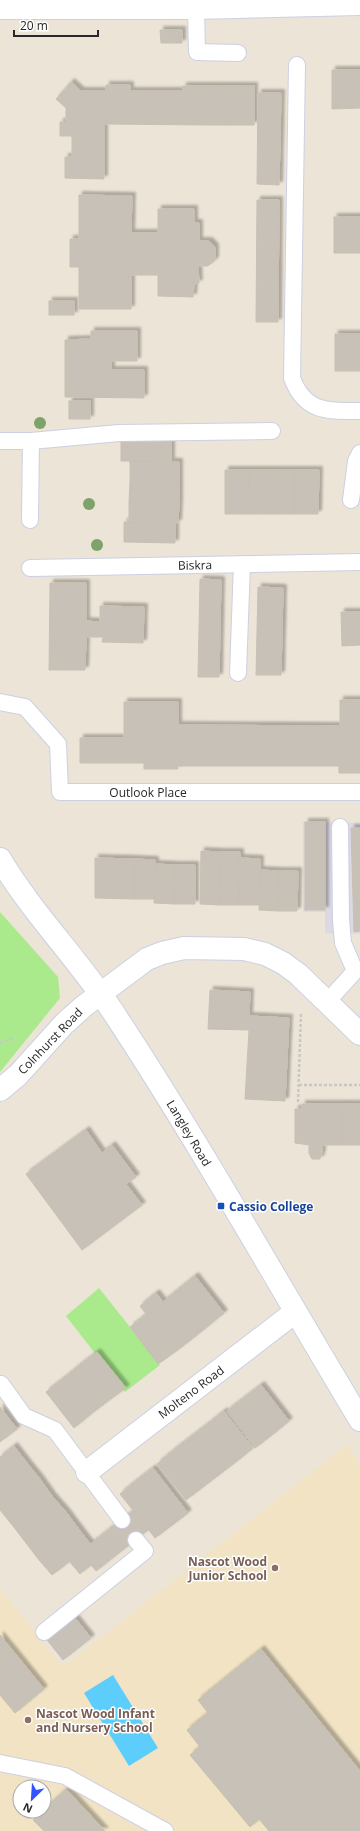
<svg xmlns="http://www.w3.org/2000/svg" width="360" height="1831" viewBox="0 0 360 1831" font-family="'Open Sans',sans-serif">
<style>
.industrial{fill:#dcd9e3}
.education{fill:#f1e3c4;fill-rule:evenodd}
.green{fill:#aaea8d}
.water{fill:#5dcefc}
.building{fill:#c7c1b7;stroke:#c8c0b1;filter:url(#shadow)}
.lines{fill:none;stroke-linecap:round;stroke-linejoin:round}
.lane-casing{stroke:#ccd0e3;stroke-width:18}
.street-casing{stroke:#ccd0e3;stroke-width:24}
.secondary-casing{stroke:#ccd0e3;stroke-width:24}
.path{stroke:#c7c7c7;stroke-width:2.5;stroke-dasharray:3 2;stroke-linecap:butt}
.lane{stroke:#fff;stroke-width:16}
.street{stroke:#fff;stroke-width:22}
.secondary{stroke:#fff;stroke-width:22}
.tree{fill:#7da26a}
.transit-dot{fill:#1a4fb4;stroke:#fff;stroke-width:1.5}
.education-dot{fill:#8d6e63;stroke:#fff;stroke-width:1.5}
.labels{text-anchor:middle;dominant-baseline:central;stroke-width:3;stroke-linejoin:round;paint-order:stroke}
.street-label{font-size:12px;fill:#282828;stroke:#fff}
.transit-label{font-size:12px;font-weight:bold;fill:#164399;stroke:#fff;text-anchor:start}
.education-label{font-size:12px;font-weight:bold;fill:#785e54;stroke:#fff;text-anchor:end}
</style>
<defs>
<filter id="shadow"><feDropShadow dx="3.5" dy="-3.5" stdDeviation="1" flood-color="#0004"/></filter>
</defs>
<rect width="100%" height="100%" fill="#ece4d7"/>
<path class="industrial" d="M303 822 360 823V934L325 933V912H303Z"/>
<path class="education" d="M348 1444 360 1465V1831H0V1589L63 1667ZM20 1787H44V1811H20Z"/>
<g class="green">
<path d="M0 912 58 977 60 998 0 1072Z"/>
<path d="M99 1288 160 1365 125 1392 66 1316Z"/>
</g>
<path class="water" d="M113 1675 158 1748 129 1766 84 1693Z"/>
<g class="building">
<path d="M160 30H182V43H161Z"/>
<path d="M332 70H360V108L332 109Z"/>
<path d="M71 82 81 91H106V85H130V91H183V86H205V125L104 124V179L65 178V157H72V136H60V122H66V108L56 99Z"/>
<rect x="205" y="86" width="25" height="39"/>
<rect x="230" y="86" width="24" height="39"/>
<path d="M258 93H281L279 185 257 184Z"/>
<path d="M79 195 132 196 131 233H158V209H194V223H199V241H209L215 247V260L208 266H198L199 283 194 284 193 297 158 296V275H131V309H79V267H70V239H79Z"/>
<path d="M257 200H279L278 322H256Z"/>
<rect x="334" y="217" width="26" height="36"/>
<rect x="49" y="301" width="25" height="14"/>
<path d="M91 331H137V361H111V370H144V398L65 397V340L91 339Z"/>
<rect x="335" y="334" width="25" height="37"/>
<rect x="69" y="401" width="21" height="18"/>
<rect x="121" y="439" width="50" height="22"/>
<path d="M130 461 179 462V482H130Z"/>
<path d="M225 470H249L248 514H225Z"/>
<path d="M249 470H272V514H248Z"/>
<rect x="272" y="470" width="23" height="44"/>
<path d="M295 470H319L318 514H295Z"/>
<path d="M130 482H179V502H129Z"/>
<path d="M129 502H179L178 523H129Z"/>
<path d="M124 522 175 523V543L124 542Z"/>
<path d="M200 579 221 580 219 677H198Z"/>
<path d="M50 583H86V621L100 622V606L144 607 143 643 102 642 103 637H86L85 670H49Z"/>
<path d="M258 587 283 588 281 675H256Z"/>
<path d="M341 612H360V645L342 646Z"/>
<path d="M340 700H360V773H339V766H177L178 769H144V763H80V738H124V702H178V725L340 726Z"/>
<rect x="305" y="822" width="20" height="88"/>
<path d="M351 828H360V931L354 932Z"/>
<path d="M201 851 221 852 219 905 200 904Z"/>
<path d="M221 852H240L239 905H219Z"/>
<path d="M95 858 135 859V899L95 898Z"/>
<path d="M240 858 260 859 259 905H239Z"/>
<path d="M135 859 155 860 154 899H135Z"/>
<path d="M155 864 175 865 174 904 154 903Z"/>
<path d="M175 865H195V904H174Z"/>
<path d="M260 870 279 871 278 911 259 910Z"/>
<path d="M279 871H298L297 911H278Z"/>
<path d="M210 990 250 992 249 1016 289 1018 285 1101 245 1099 249 1030 208 1029Z"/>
<path d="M302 1104H322V1153L320 1159H312L309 1153V1145L295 1143V1109H302Z"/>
<rect x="322" y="1104" width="21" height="41"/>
<rect x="343" y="1104" width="17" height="41"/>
<path d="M86 1130 102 1153 112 1145 136 1177 126 1184 142 1205 82 1250 26 1174Z"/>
<path d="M195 1276 224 1313 208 1326 179 1289Z"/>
<path d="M179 1289 208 1326 192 1339 163 1302Z"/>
<path d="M156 1293 192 1339 175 1352 140 1306Z"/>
<path d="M146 1315 175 1352 158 1364 130 1327Z"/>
<path d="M97 1352 126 1388 108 1401 80 1365Z"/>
<path d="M80 1365 108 1401 91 1414 63 1379Z"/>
<path d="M63 1379 91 1414 74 1428 46 1392Z"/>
<path d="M261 1385 289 1421 272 1435 244 1398Z"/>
<path d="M244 1398 272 1435 255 1448 227 1411Z"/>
<path d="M0 1407 17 1429 0 1442Z"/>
<path d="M224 1411 253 1448 237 1461 208 1424Z"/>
<path d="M208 1424 237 1461 220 1474 191 1437Z"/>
<path d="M191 1437 220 1474 203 1487 174 1450Z"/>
<path d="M14 1446 27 1463 0 1483V1457Z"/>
<path d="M174 1450 203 1487 186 1500 157 1464Z"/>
<path d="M27 1463 40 1479 0 1510V1483Z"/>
<path d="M153 1468 188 1513 171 1526 136 1481Z"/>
<path d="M40 1479 52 1496 13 1526 0 1510Z"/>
<path d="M136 1481 171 1526 155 1538 120 1494Z"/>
<path d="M52 1496 66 1512 26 1543 13 1526Z"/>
<path d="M133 1511 148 1530 96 1571 91 1565 80 1574 69 1561Z"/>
<path d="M66 1512 78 1528 39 1560 26 1543Z"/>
<path d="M78 1528 91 1545 52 1575 39 1560Z"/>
<path d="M75 1618 91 1638 63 1660 47 1640Z"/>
<path d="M0 1635 44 1689 15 1713 0 1695Z"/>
<path d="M261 1649 360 1771V1831H269L259 1819 250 1827 190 1755 200 1747 187 1730 208 1713 198 1700Z"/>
<path d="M66 1789 105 1831H44L33 1820Z"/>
</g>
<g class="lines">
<defs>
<g id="lane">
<path d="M196 8 197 52 238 53"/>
<path d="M297 65 292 378C305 413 328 411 360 411"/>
<path d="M0 441H31L119 433 272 431"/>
<path d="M351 500 356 461 360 453"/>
<path d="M30 520 31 441"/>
<path d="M30 568 360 562"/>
<path d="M238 673 242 564"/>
<path d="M0 702 25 707 58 744 60 792H360"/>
<path d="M327 1002 355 971 343 943 341 920 340 827"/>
<path d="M1 1384 24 1416 55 1430 122 1520"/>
<path d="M44 1632 145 1551 136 1540"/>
<path d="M0 1763 65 1776 165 1831"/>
</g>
<g id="street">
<path d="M0 8H196L360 4"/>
<path d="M0 1090 18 1075 64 1024 84 1006 147 959 162 953 184 948 244 949 265 954 283 963 298 974 360 1034"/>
<path d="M87 1472 295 1312"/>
</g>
<path id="secondary" d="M0 859C34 916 83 964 119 1021 204 1151 280 1287 360 1420"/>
</defs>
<use href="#lane" class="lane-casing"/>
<use href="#street" class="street-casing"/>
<use href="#secondary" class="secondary-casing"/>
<g class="path">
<path d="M0 1043 11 1039 14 1041"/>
<path d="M299 1085H360"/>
<path d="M298 1102 301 1013"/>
</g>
<use href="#lane" class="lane"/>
<use href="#street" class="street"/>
<use href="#secondary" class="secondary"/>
</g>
<g class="tree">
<circle cx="40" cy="423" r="6"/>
<circle cx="89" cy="504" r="6"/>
<circle cx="97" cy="545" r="6"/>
</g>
<rect class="transit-dot" x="217" y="1202" width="8" height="8" rx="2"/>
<g class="education-dot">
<circle cx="275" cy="1568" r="4"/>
<circle cx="28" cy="1720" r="4"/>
</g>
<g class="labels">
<g class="street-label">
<text transform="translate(195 565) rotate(-1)">Biskra</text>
<text x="148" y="792">Outlook Place</text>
<text transform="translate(50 1041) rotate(-46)">Colnhurst Road</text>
<text transform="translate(189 1133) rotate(59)">Langley Road</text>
<text transform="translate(191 1392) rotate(-37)">Molteno Road</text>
</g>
<g class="transit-label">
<text x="229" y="1206">Cassio College</text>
</g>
<g class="education-label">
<text x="267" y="1561">Nascot Wood<tspan x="267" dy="14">Junior School</tspan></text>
<text x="36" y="1713" text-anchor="start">Nascot Wood Infant<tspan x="36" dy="14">and Nursery School</tspan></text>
</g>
</g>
<g transform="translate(32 1799) rotate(205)"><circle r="19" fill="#ffffff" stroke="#a9a9a9"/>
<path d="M0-3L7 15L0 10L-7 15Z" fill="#3253ff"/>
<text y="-6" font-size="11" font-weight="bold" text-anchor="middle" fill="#282828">N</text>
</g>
<path d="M14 30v6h84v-6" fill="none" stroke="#282828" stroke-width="2"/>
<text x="20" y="30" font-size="12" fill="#282828" stroke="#ffffff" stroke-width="3" paint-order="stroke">20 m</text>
</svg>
